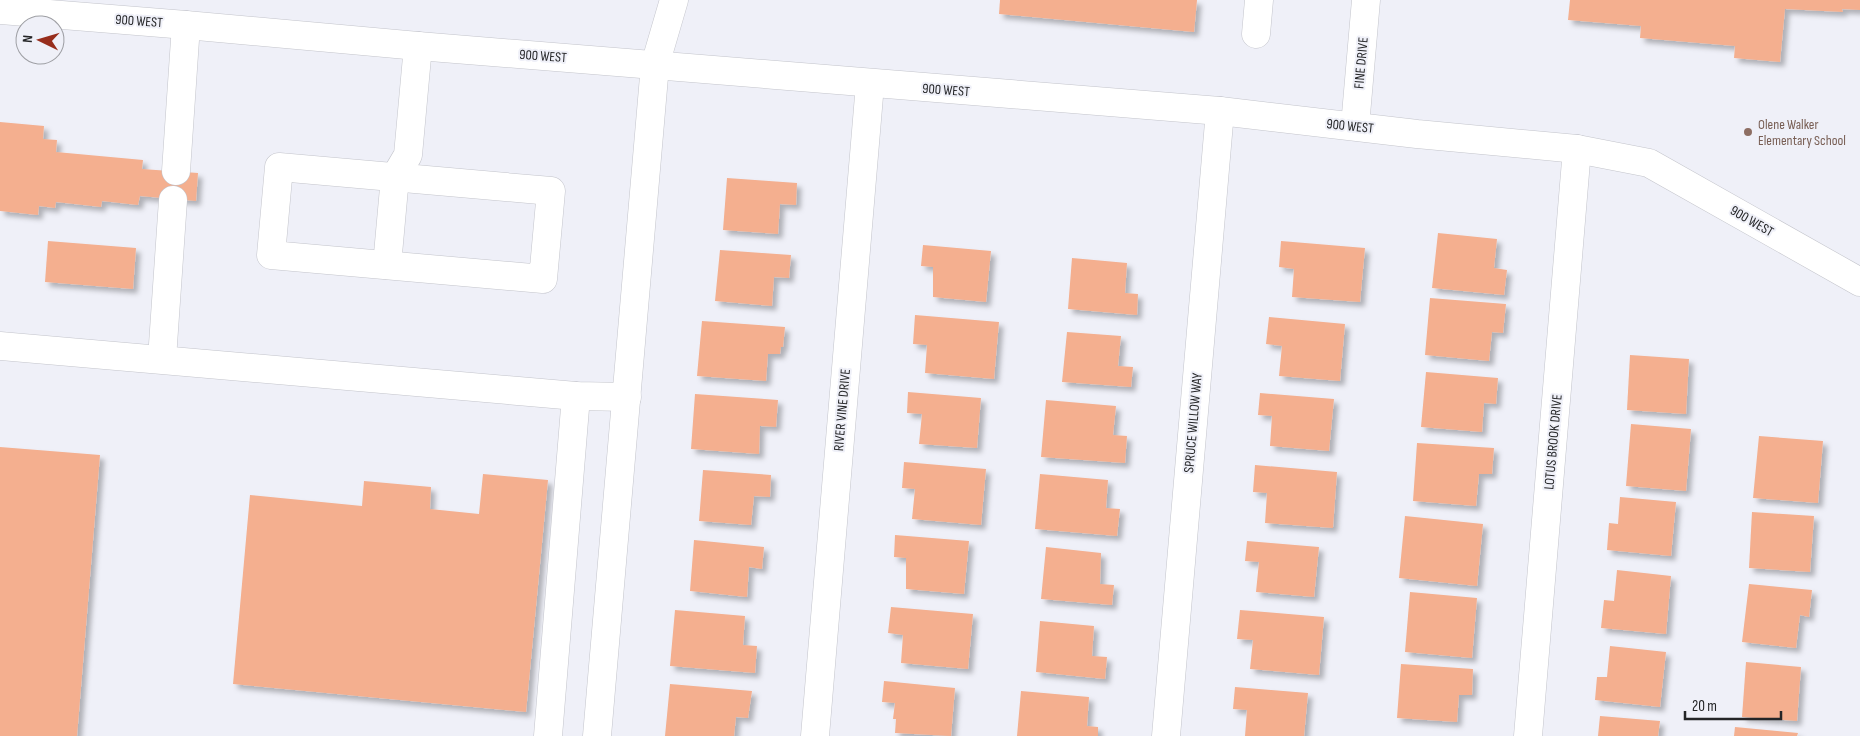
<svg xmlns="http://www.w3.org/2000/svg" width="1860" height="736" viewBox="0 0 1860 736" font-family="'Sofia Sans Condensed',sans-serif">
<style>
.building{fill:#f4af8f;filter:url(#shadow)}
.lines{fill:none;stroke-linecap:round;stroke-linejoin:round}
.minor-casing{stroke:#c3c4cb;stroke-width:29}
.minor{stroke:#fff;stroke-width:28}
.education-dot{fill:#8d6e63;stroke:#eff0f8;stroke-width:2}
.labels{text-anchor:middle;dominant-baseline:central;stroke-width:4;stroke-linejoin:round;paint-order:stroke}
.street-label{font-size:14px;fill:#242527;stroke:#eff0f8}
.education-label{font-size:14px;fill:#785e54;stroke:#eff0f8;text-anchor:start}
</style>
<defs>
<filter id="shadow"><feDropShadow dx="4.5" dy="4.5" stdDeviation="2.5" flood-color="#0004"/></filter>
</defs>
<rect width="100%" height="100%" fill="#eff0f8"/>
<g class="building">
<path d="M1000 0H1197L1194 32 999 14Z"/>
<path d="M1570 0H1860V10L1842 9 1843 12 1785 9 1780 62 1734 58 1735 46 1640 38 1641 26 1568 20Z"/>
<path d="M0 122 44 126 43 139 57 140 56 152 143 160 142 169 198 173 196 201 140 196 138 205 102 201 101 207 56 202 55 208 39 206 38 215 0 211Z"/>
<path d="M727 178 797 183 796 205 780 204 778 234 723 230Z"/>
<path d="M1438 233 1497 239 1494 268 1507 270 1504 295 1432 288Z"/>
<path d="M48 241 136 248 133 289 45 282Z"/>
<path d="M1281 241 1365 248 1360 302 1292 297 1294 269 1279 267Z"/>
<path d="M923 245 991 251 986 302 933 297V267L921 266Z"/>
<path d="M720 250 791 255 789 278 774 277 772 306 715 301Z"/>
<path d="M1072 258 1127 263 1125 293 1138 294 1137 315 1068 309Z"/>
<path d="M1430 298 1506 304 1503 333 1492 332 1489 361 1425 355Z"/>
<path d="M915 315 999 322 994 379 925 373 927 345 913 344Z"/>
<path d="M1269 317 1345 324 1340 381 1279 376 1282 346 1266 344Z"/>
<path d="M702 321 785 327 783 347H781L780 354H768L766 381 697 376Z"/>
<path d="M1067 332 1121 336 1118 366 1133 367 1131 387 1062 382Z"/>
<path d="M1630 355 1689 359 1686 414 1627 410Z"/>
<path d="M1426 372 1498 378 1496 404 1484 403 1482 432 1421 427Z"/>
<path d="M908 392 981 398 977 448 919 444 922 414 907 413Z"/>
<path d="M1260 393 1334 399 1329 451 1270 446 1272 416 1258 415Z"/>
<path d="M695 394 778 400 776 427 760 426 759 454 691 449Z"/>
<path d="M1046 400 1116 406 1113 435 1127 436 1125 463 1041 457Z"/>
<path d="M1631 424 1691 429 1686 491 1626 486Z"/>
<path d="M1759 436 1823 441 1818 503 1753 498Z"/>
<path d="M1417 443 1494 448 1492 474H1479L1476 506 1413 501Z"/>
<path d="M0 447 100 455 77 736H0Z"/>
<path d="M904 462 986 469 981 525 912 519 915 489 902 488Z"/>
<path d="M1255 465 1337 472 1333 528 1265 523 1267 493 1253 492Z"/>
<path d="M703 470 771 475 770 497 754 496 751 525 699 521Z"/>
<path d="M483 474 548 480 526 712 233 684 250 495 362 506 364 481 431 487 430 509 479 514Z"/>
<path d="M1040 474 1108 480 1106 508 1120 509 1117 536 1035 529Z"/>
<path d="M1620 497 1676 502 1671 556 1607 550 1609 523 1618 524Z"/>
<path d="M1752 512 1814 516 1810 572 1749 568Z"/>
<path d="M1405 516 1483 524 1477 586 1399 578Z"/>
<path d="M895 535 969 541 964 594 906 589V558L894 557Z"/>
<path d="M694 540 764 547 762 569 749 567 747 597 690 591Z"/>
<path d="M1247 541 1319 547 1314 597 1256 592 1259 562 1245 561Z"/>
<path d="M1046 547 1101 553 1100 584 1114 585 1112 605 1041 599Z"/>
<path d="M1617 570 1671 576 1666 634 1601 628 1604 600 1614 601Z"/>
<path d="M1749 584 1812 590 1809 617 1800 615 1796 648 1742 642Z"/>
<path d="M1410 592 1477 598 1472 658 1405 652Z"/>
<path d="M891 607 973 614 968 669 901 663 903 635 888 633Z"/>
<path d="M675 610 745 616 743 645 757 646 755 673 670 666Z"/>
<path d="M1240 610 1324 617 1319 675 1250 669 1253 640 1237 639Z"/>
<path d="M1040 621 1094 626 1092 656 1107 657 1105 679 1036 672Z"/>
<path d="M1610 646 1666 652 1660 707 1595 700 1597 677H1607Z"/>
<path d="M1746 662 1801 667 1797 721 1742 717Z"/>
<path d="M1401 664 1473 669 1472 695H1459L1457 722 1397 718Z"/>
<path d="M884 681 955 688 951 736 895 733 896 719H893L895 703 882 702Z"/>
<path d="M670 684 752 691 748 718 736 717 734 736H665Z"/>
<path d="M1235 687 1308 693 1304 736H1245L1247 710 1233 709Z"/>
<path d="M1021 691 1089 697 1087 726 1098 727V736H1017Z"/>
<path d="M1600 716 1660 721 1658 736H1598Z"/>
<path d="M1735 727 1798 733 1797 736H1734Z"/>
</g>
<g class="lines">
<defs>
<g id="minor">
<path d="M0 10 186 25 418 46 1220 111 1417 134 1577 149 1649 163 1860 282"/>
<path d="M1256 34 1259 0"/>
<path d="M1355 126 1366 0"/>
<path d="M279 167 551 191 543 279 271 255Z"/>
<path d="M176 171 186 25"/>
<path d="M387 265 395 177 408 155 418 46"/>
<path d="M0 346 576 396 627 397"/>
<path d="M162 359 173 200"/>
<path d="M548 736 576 396"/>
<path d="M597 736 655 65 674 0"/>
<path d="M815 736 870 84"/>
<path d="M1166 736 1220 111"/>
<path d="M1528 736 1577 149"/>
</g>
</defs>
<use href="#minor" class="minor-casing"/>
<use href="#minor" class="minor"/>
</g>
<circle class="education-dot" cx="1748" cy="132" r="5"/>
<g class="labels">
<g class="street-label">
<text transform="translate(139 21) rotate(4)">900 WEST</text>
<text transform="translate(543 56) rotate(4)">900 WEST</text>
<text transform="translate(1361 63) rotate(-85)">FINE DRIVE</text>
<text transform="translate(946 90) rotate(4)">900 WEST</text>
<text transform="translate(1350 126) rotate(6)">900 WEST</text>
<text transform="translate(1752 221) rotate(30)">900 WEST</text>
<text transform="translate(842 410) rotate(-85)">RIVER VINE DRIVE</text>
<text transform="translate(1193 423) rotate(-85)">SPRUCE WILLOW WAY</text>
<text transform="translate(1553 442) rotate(-85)">LOTUS BROOK DRIVE</text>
</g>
<g class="education-label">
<text x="1758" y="124">Olene Walker<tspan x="1758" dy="16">Elementary School</tspan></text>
</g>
</g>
<g transform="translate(40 40) rotate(275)"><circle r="24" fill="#eff0f8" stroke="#9e9fa4"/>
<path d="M0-4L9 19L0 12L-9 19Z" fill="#972d1c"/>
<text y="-8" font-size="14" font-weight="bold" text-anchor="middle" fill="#242527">N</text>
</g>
<path d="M1685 711v8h96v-8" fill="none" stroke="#242527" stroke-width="2.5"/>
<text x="1692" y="711" font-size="15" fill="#242527" stroke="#eff0f8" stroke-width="4" paint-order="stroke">20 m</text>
</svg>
